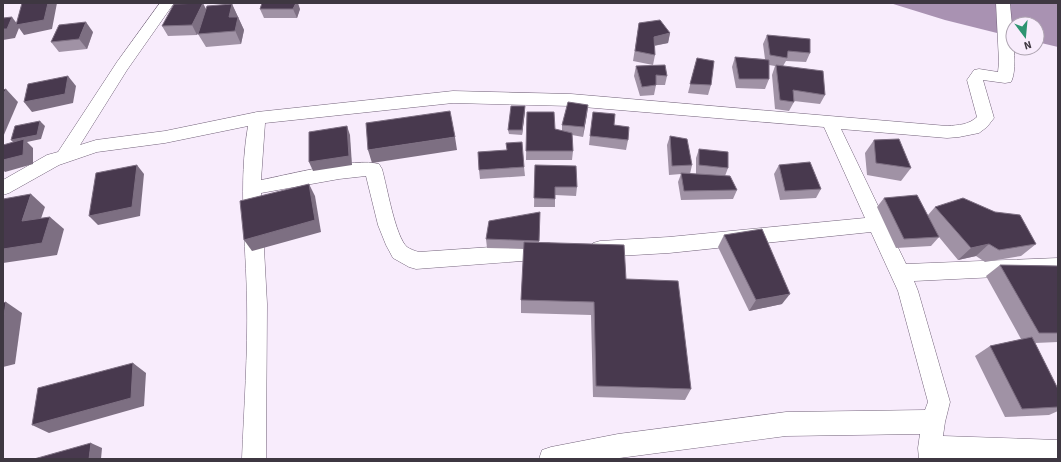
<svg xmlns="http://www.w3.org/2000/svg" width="1061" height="462" viewBox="0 0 1061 462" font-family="'Source Sans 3',sans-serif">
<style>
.water{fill:#a992b2}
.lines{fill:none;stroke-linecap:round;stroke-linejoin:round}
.minor-casing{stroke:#73637a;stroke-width:1}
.minor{fill:#fff;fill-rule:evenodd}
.wall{fill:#a092a5}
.shaded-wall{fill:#7d6f82}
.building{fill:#48394e;stroke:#7d6f82}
</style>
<rect width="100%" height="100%" fill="#f8ecfc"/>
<path class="water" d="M890 3H1058V47L1037 42V24H1013V37L945 20Z"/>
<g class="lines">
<defs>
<path id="minor" d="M160 3H174L127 70 80 145 96 140 165 131 257 112 453 91 571 94 947 126C959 125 968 125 977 117L967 80 974 70 979 69 998 72 999 62 996 3H1010C1011 21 1019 68 1011 82L1005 83 983 80 994 118 987 127 979 133 959 137 947 138 841 129 906 264 1058 258V274L914 281 918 291 950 402 945 422 943 436 1058 440V459H919L918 448 920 434 786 436 612 459H539L542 450 551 447 618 434 786 412 925 410 928 402 898 291 871 232 669 253 600 257 593 255 590 249 593 243 600 241 669 237 865 218 824 127 571 106 453 103 265 123 261 180C287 175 356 157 379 164L382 169C387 186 395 236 407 247 410 249 415 251 419 252L549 243 556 245 559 251 556 257 549 259 416 269 409 267 393 258 386 245 378 225 366 176 339 179 261 193 267 304 266 459H242C244 407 248 354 247 301 246 243 238 184 248 126L165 143 97 152 59 165 9 193 3 195V180L47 155 58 152 117 62Z"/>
</defs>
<use href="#minor" class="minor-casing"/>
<use href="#minor" class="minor"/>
</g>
<g class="wall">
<path d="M262 3 300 9 297 18H264L260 9Z"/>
<path d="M232 4 244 30 241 44 206 47 198 34 200 29 197 35 168 36 162 26 206 9Z"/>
<path d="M639 23 670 33 668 43 654 46 655 55 653 65 633 61Z"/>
<path d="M93 32 87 49 59 52 51 42Z"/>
<path d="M767 35 810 53 806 62 786 61 783 66 825 95 820 104 794 101V102L789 111 775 109 772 75 775 66 769 65V79L765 89 736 88 732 67 735 57 765 59 763 44Z"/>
<path d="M697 58 711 85 708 95 688 93Z"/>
<path d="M636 66 667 76 665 85H656L654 95 640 96 634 76Z"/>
<path d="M525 106V111L522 135 509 134 508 130Z"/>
<path d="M527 112 555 129 562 131V125L587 114 583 137 572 135 573 151 572 160H526Z"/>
<path d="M590 136 628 140 626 150 589 145Z"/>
<path d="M670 136 692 165 690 174H696V158L699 149 728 168 725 176 737 190 733 199 681 200 678 182 681 174 669 175 667 145Z"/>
<path d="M874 140 911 168 901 181 867 175 865 153Z"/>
<path d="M535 165 577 187 576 196 555 195V207H534Z"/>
<path d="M779 165 821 189 816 198 780 200 774 174Z"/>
<path d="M524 167 525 176 480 179 479 170Z"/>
<path d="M884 198 928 215 935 207 1036 244 1021 256 985 262 976 256 958 260 939 237 931 246 896 248 877 207Z"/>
<path d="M540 212 539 243 626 279 691 389 685 400 593 397 591 315 521 313V300L524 249 487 248 486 239Z"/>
<path d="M724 235 782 304 749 311 718 247Z"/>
<path d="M1000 265 1058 266V342L1035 343 1058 389V411L1049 415 1005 417 975 356 990 346 1021 339 986 276Z"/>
</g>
<g class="shaded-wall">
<path d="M48 3H57L52 29 24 35 19 28 15 38 3 40V29L12 17 18 25Z"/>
<path d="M203 3 208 13 197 35 192 25Z"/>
<path d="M296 3H298L300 9 297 18 293 9Z"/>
<path d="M232 4 244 30 241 44 229 17Z"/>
<path d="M86 22 93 32 87 49 79 39Z"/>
<path d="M670 33 668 43 652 46 654 37Z"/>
<path d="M68 76 76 86 73 103 32 112 24 102Z"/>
<path d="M6 89 18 102 3 137V95Z"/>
<path d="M588 105 587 114 583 137 584 127Z"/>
<path d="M525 106V111L522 135V130Z"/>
<path d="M40 121 45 126 41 139 27 142 33 148V164L5 172 3 170V160L16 145 11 140Z"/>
<path d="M347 126 350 135 352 165 313 171 309 162Z"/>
<path d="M455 137 457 150 372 163 368 150Z"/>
<path d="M137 165 144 174 140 216 98 225 89 216Z"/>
<path d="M309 184 315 196 321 232 252 251 244 240Z"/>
<path d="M31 194 45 207 36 233 22 221Z"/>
<path d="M50 217 64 229 57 255 3 263V249Z"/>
<path d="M989 244 976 256 958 260 971 248Z"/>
<path d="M790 294 782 304 749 311 756 300Z"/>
<path d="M6 302 22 313 15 364 3 367V322Z"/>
<path d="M133 363 146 373 144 406 49 433 32 425Z"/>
<path d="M91 443 102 448 101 459H89Z"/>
</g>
<g class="building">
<path d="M22 3H48L44 20 16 25Z"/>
<path d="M203 3 192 25 162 26 174 4Z"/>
<path d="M262 3H296L293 9H260Z"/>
<path d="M232 4 229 17H238L235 31 198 34 207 6Z"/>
<path d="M12 17 7 29H3V18Z"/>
<path d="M660 20 670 33 654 37 655 55 635 51 639 23Z"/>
<path d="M86 22 79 39 51 42 59 25Z"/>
<path d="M767 35 810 39V53L788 51 787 58 770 55Z"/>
<path d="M735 57 769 60V79H739Z"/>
<path d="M697 58 714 61 711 85 690 84Z"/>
<path d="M665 65 667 76 656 75V85L642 87 636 66Z"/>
<path d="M776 65 823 71 825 95 793 90 794 102 780 100Z"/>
<path d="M68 76 65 94 24 102 28 84Z"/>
<path d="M6 89 3 95V90Z"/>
<path d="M568 102 588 105 584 127 562 125Z"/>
<path d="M511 106H525L522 130H508Z"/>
<path d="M450 111 455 137 368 150 366 123Z"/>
<path d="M527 112H554L555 129 572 133 573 151H526Z"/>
<path d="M593 112 615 114 614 125 629 127 628 140 590 136Z"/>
<path d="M40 121 37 135 11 140 15 126Z"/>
<path d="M347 126 349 156 309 162V132Z"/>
<path d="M670 136 687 139 692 165 672 166Z"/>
<path d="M24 139 23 155 3 160V145Z"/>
<path d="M899 139 911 168 876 163 874 140Z"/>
<path d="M522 142 524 167 479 170 478 152 507 150 506 143Z"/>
<path d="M699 149 728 152V168L699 165Z"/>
<path d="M810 162 821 189 785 191 779 165Z"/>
<path d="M137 165 132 207 89 216 96 173Z"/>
<path d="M535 165 576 166 577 187H555V199L534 198Z"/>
<path d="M681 173 730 176 737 190 684 191Z"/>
<path d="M309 184 315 220 244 240 240 201Z"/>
<path d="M31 194 22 221 50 217 42 243 3 249V199Z"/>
<path d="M917 195 939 237 904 239 884 198Z"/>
<path d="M963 198 995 212 1020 215 1036 244 999 250 989 244 971 248 935 207Z"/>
<path d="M540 212 539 241 486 239 489 221Z"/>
<path d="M762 229 790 294 756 300 724 235Z"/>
<path d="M524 242 624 245 626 279 678 281 691 389 596 386 594 302 521 300Z"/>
<path d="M1000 265 1058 266V333H1039Z"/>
<path d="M6 302 3 322V303Z"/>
<path d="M1032 337 1058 389V407L1022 409 990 346Z"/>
<path d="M133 363 131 398 32 425 38 388Z"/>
<path d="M91 443 89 459H34Z"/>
</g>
<rect width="1061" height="462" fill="none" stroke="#3e3741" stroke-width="8"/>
<g transform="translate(1025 36) rotate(164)"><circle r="19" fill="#f8ecfc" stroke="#aea4b1"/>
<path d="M0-3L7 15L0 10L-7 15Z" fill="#2d9471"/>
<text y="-6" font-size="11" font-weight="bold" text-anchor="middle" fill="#3e3741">N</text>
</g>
</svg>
